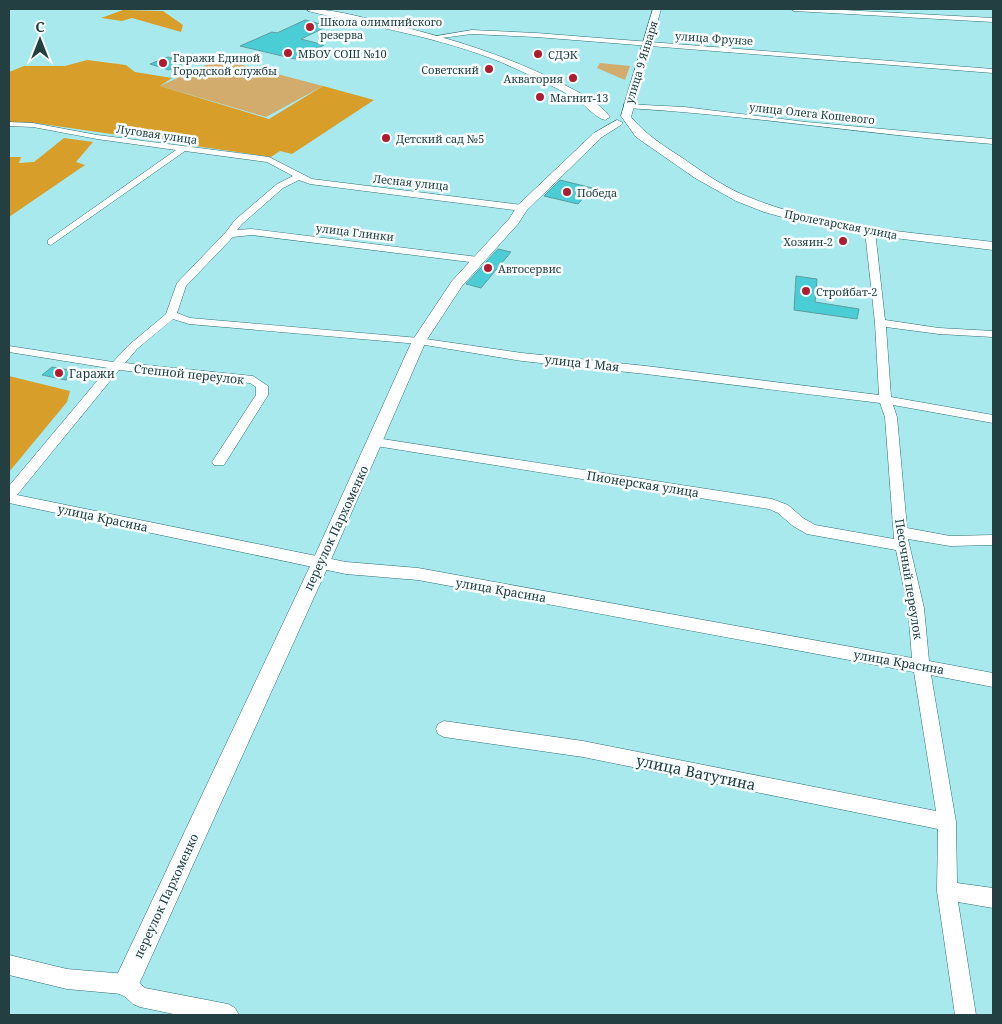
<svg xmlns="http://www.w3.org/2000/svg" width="1002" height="1024" viewBox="0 0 1002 1024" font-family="'Noto Serif',serif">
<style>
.green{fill:#d1ac6c}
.forest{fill:#d79f2a}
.building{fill:#4bcdd5;stroke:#5d9da1}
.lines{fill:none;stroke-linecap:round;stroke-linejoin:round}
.minor-casing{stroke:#2f7074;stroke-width:1}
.tertiary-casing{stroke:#2f7074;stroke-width:1}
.secondary-casing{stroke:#2f7074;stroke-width:1}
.minor{fill:#fff;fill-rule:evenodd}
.tertiary{fill:#fff;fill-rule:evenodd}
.secondary{fill:#fff;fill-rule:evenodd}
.poi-dot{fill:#af1c30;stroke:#f8feff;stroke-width:2}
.labels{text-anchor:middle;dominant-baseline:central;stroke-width:5;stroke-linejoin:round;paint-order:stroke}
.far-poi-label{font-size:11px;fill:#243f41;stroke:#f8feff;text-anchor:start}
.far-street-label{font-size:11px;fill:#243f41;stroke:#f8feff}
.street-label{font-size:12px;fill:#243f41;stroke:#f8feff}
.poi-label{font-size:12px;fill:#243f41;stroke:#f8feff;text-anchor:start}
.near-street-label{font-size:15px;fill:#243f41;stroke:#f8feff}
</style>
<rect width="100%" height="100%" fill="#a8e9ee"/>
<g class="green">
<path d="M219 59 323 86 266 117 160 86Z"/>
<path d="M600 63 630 66 625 80 597 68Z"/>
</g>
<g class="forest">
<path d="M123 10 163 11 183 25 181 32 132 18 122 21 101 18Z"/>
<path d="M87 60 126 65 135 72 172 78 160 86 269 119 323 86 374 100 292 154 280 151 271 157 35 123 9 122V72L24 66H65Z"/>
<path d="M64 138 93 142 76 162 85 165 9 217V157H21L19 163 34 162Z"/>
<path d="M9 376 70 391 67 402 9 472Z"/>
</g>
<g class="building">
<path d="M305 20 328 26 301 39 324 45 295 59 240 46 272 32 277 33Z"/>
<path d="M168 57 187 62 169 70 150 64Z"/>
<path d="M560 180 592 188 578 204 544 196Z"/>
<path d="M498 249 511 252 481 288 466 284Z"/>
<path d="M796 276 817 279 815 302 859 309 857 319 794 310Z"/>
<path d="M52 367 75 371 66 380 42 375Z"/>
</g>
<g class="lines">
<defs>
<g id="minor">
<path d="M791 9H824L993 18V22L794 11Z"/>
<path d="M472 30 536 33 993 69V73L536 37 472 34 434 39 431 37Z"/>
<path d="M624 104 684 107 806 122 993 139V144C871 135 749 115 627 108H624Z"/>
<path d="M9 122 33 123 97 135 269 157 312 179 522 205 527 208 522 211 310 184 299 180 283 188 242 224 237 230 251 229 478 257 483 260 478 263 251 235 233 237 186 286 177 313 190 318 419 338 522 353 646 366 879 395 875 323 865 231 870 228 875 231 885 320 939 328 993 331V337L939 334 886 327 891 397 993 415V423L893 405 897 417 907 528 950 536 993 535V545L950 546 908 539 924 608 929 661 993 673V687L931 675 956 822 957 883 993 888V908L958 902 976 1015H955L937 891 938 829 583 757 444 737 438 734 436 729 438 724 444 721 583 741 936 811 914 672 418 580 346 574 9 503V486L108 368 9 352V346L113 362 129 345 166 314 177 283 226 232 235 220 277 184 293 176 267 162 185 151 51 245 48 244V240L176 150 97 139 33 127 9 126ZM173 319 189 324 419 344 522 361 646 374 880 403 885 417 894 539 815 525 803 518 788 505 772 499 376 438 370 442 376 446 769 509 778 513 793 526 807 534 896 550 908 608 912 658 418 568 346 562 17 495 119 370 250 383 256 387V395L212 462 214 465H224L268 395V386L253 376 125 363 137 349Z"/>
<path d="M9 955 67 969 126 974 133 977 145 988 228 1004 235 1008 239 1015H178L140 1007 133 1004 122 994 67 989 9 975Z"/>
</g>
<path id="tertiary" d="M598 132 603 135 602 137 527 210 518 224 462 286 426 341 330 562 135 993 126 997 117 993 113 984 117 975 312 562 412 341 452 281 509 219 518 205 594 133Z"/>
<g id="secondary">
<path d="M307 9C332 9 357 16 381 22 444 36 503 54 561 83 578 92 598 101 610 117L605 120C596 118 586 106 578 100 554 86 528 74 503 63 440 37 373 27 308 11Z"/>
<path d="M653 9H661L631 117C646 135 664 146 684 159 704 173 724 187 746 196 822 228 912 232 993 242V250L870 235 800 222 764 212 736 201 695 178 636 137 621 116Z"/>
<path d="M617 120 623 123 621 125 602 137H594L592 135 594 133Z"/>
</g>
</defs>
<use href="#minor" class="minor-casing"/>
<use href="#tertiary" class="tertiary-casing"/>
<use href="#secondary" class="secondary-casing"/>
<use href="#minor" class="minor"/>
<use href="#tertiary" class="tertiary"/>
<use href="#secondary" class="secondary"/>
</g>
<g class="poi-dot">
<circle cx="310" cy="27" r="5"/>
<circle cx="288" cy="53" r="5"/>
<circle cx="538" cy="54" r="5"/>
<circle cx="163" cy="63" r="5"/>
<circle cx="489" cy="69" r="5"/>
<circle cx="573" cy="78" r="5"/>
<circle cx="540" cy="97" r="5"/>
<circle cx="386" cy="138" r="5"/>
<circle cx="567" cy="192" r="5"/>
<circle cx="843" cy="241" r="5"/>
<circle cx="488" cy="268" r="5"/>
<circle cx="806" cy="291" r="5"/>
<circle cx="59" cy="373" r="5"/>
</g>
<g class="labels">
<g class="far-poi-label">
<text x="320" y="21">Школа олимпийского<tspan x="320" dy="13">резерва</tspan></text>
<text x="298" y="53">МБОУ СОШ №10</text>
<text x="548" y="54">СДЭК</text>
<text x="173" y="57">Гаражи Единой<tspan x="173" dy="13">Городской службы</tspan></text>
<text x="479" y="69" text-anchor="end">Советский</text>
<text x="563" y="78" text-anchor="end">Акватория</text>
<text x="550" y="97">Магнит-13</text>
<text x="396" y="138">Детский сад №5</text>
<text x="577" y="192">Победа</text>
<text x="833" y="241" text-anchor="end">Хозяин-2</text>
<text x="498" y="268">Автосервис</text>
<text x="816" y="291">Стройбат-2</text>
</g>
<g class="far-street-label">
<text transform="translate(714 38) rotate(4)">улица Фрунзе</text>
<text transform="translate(641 62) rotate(-73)">улица 9 Января</text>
<text transform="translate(812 113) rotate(6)">улица Олега Кошевого</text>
<text transform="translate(157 134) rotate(8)">Луговая улица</text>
<text transform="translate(411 182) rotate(6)">Лесная улица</text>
<text transform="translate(841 224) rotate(11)">Пролетарская улица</text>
<text transform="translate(355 232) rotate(7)">улица Глинки</text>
</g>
<g class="street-label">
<text transform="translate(582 363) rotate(6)">улица 1 Мая</text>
<text transform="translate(189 374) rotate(6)">Степной переулок</text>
<text transform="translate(643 484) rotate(9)">Пионерская улица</text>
<text transform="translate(103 518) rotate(12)">улица Красина</text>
<text transform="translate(336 528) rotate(-65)">переулок Пархоменко</text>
<text transform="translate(909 579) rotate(81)">Песочный переулок</text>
<text transform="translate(501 590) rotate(10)">улица Красина</text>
<text transform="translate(899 662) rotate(10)">улица Красина</text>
<text transform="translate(166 896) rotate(-65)">переулок Пархоменко</text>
</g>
<g class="poi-label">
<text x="69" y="373">Гаражи</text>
</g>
<g class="near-street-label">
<text transform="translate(696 772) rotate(12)">улица Ватутина</text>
</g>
</g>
<rect width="1002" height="1024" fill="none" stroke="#243f41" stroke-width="20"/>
<g transform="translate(40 40)" stroke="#f8feff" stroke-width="4" paint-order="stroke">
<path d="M0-4L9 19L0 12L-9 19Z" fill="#243f41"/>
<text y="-8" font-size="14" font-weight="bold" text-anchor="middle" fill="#243f41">С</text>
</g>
</svg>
